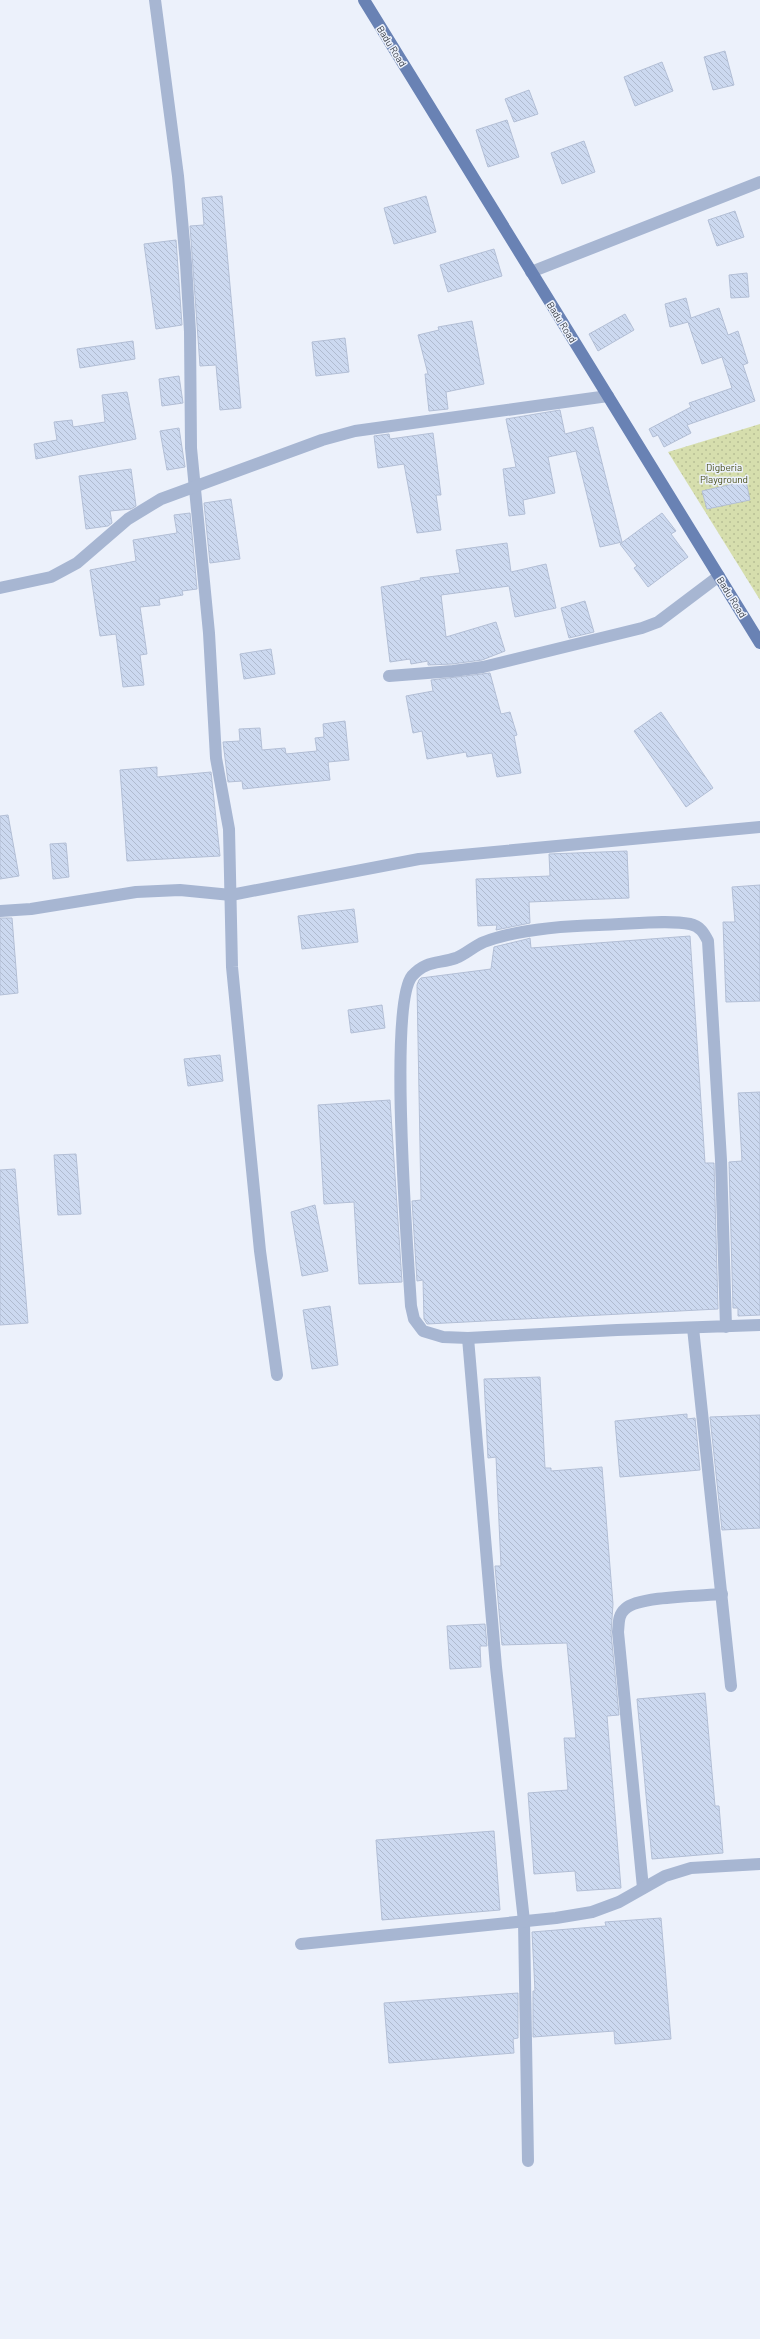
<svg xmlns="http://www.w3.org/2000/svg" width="760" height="2339" viewBox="0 0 760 2339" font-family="Barlow,sans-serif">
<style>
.park{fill:url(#park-dots)}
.building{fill:url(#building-back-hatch);stroke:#b3bfd6}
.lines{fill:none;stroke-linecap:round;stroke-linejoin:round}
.minor{stroke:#a7b6d2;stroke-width:12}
.major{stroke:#6982b4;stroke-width:12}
.labels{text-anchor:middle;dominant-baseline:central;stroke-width:3;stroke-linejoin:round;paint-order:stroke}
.street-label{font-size:10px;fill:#363b44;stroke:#ecf1fb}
.park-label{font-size:10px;fill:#494f19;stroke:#ecf1fb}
</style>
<defs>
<pattern id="park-dots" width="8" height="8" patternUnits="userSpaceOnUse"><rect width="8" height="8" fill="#d6dead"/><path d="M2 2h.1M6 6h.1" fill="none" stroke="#b8bf96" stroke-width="1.8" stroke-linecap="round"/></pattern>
<pattern id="building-back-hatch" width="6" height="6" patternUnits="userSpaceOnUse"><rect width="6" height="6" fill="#ccd9f0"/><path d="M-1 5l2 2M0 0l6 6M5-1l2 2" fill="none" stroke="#b0bbcf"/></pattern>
</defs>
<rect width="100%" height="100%" fill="#ecf1fb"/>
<path class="park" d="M760 424V600L668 452Z"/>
<g class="building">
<path d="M725 51 734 85 713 90 704 57Z"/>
<path d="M662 62 673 91 635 106 624 77Z"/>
<path d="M529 90 538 114 514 122 505 99Z"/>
<path d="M507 120 519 157 488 167 476 130Z"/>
<path d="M584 141 595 172 562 184 551 153Z"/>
<path d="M222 196 241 408 220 410 216 365 200 366 190 226 204 225 202 198Z"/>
<path d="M426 196 436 232 394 244 384 208Z"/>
<path d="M735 211 744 237 717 246 708 220Z"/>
<path d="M176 240 182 325 156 329 144 244Z"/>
<path d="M494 249 502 276 448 292 440 265Z"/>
<path d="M747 273 749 297 731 298 729 275Z"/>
<path d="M686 298 691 318 719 308 728 335 738 331 748 363 743 365 755 401 687 425 691 433 664 447 658 435 653 437 649 429 691 407 689 403 732 388 722 357 702 364 688 322 670 327 665 304Z"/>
<path d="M625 314 634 330 598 351 589 334Z"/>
<path d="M472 321 484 384 446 392 448 409 429 411 425 374H428L418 335 439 330 438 327Z"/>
<path d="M345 338 349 372 316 376 312 342Z"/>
<path d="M133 341 135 359 80 368 77 349Z"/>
<path d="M179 376 183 403 162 406 159 379Z"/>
<path d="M127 392 136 439 36 459 34 444 57 440 54 422 72 420 73 427 105 422 102 395Z"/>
<path d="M560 410 565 434 593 427 622 542 600 547 576 451 548 457 555 493 523 500 525 514 509 516 503 469 516 467 506 419Z"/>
<path d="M179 428 185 467 167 470 160 431Z"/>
<path d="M433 433 441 495H436L441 530 417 533 404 464 378 468 374 436 389 434 390 439Z"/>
<path d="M131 469 136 506 131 509 110 511 112 523 108 526 86 529 79 476Z"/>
<path d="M746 481 750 500 707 509 702 491Z"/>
<path d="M231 499 240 559 210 563 204 503Z"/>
<path d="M190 513 197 589 182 591 183 595 159 599 160 605 140 607 147 654 140 655 144 685 123 687 116 634 100 636 90 570 136 561 133 540 177 533 174 515Z"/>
<path d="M662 513 676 531 671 534 688 557 648 587 634 568 637 566 620 544Z"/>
<path d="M507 543 511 572 546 564 556 608 515 617 509 586 441 595 446 637 496 622 505 651 482 660 452 664 428 665V661L411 664 410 659 390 662 381 587 421 580 420 578 460 573 456 550Z"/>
<path d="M585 601 594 632 569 638 561 608Z"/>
<path d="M271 649 275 674 244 679 240 654Z"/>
<path d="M490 673 501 714 510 712 517 735 514 736 521 773 497 777 492 753 467 757 466 752 427 759 422 731 413 733 406 696 433 691 431 680Z"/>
<path d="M661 712 713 788 686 807 634 731Z"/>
<path d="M345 721 349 760 328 762 330 780 243 789 242 781 228 782 223 742 240 741 239 729 260 728 262 750 285 748 286 754 317 751 315 738 324 737 323 724Z"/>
<path d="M157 767V777L211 772 220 856 127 861 120 770Z"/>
<path d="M8 815 19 876 0 879V816Z"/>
<path d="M66 843 69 877 53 879 50 844Z"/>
<path d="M627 851 629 898 529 902 530 923 496 930 497 925 478 926 476 879 550 876 549 854Z"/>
<path d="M760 885V1001L726 1002 723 922H735L732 887Z"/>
<path d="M354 909 358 942 302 949 298 916Z"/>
<path d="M0 918H12L18 993 0 995Z"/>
<path d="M690 936 705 1163H714L718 1309 427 1324 424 1319 423 1280 417 1281 412 1201 421 1200 417 985 419 980 421 978 491 969 494 947 527 939 530 938 531 948Z"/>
<path d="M382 1005 385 1028 351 1033 348 1010Z"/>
<path d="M220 1055 223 1081 188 1086 184 1059Z"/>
<path d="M760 1092V1315L738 1316V1308H733L729 1162 742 1161 738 1093Z"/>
<path d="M390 1100 402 1282 359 1284 354 1202 324 1204 318 1105Z"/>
<path d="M76 1154 81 1214 58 1215 54 1155Z"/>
<path d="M15 1169 28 1323 0 1325V1170Z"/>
<path d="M315 1205 328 1271 302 1276 291 1212Z"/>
<path d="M330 1306 338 1365 312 1369 303 1310Z"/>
<path d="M540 1377 545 1468H551V1471L602 1467 613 1604 611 1633 619 1715 607 1716 621 1888 577 1891 575 1871 534 1874 528 1793 568 1790 564 1738H576L567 1643 502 1645 495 1566H501L496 1457 488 1458 484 1379Z"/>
<path d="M687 1414V1419L695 1418 700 1470 620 1477 615 1421Z"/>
<path d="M760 1415V1528L722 1530 710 1417Z"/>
<path d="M485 1624 487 1646H480L481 1667 450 1669 447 1626Z"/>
<path d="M705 1693 715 1806H719L723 1853 652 1859 637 1699Z"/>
<path d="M494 1831 500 1910 382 1920 376 1840Z"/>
<path d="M661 1918 671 2039 615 2044 614 2031 533 2037V1991H535L532 1932 606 1926 605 1922Z"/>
<path d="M518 1993V2038L513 2039 514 2053 389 2063 384 2003Z"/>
</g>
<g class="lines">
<g class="minor">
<path d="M155 0 178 176 186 264 190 332 191 448 209 633 216 758 229 829 232 967 260 1251 277 1375"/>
<path d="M531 272 760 182"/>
<path d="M0 588 51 577 77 563 128 519 161 499 322 440 355 431 608 396"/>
<path d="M389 676 453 671 483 667 642 628 658 622 719 576"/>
<path d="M0 911 31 909 136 892 180 890 231 895 419 859 760 827"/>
<path d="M726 1327 721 1160 708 941C704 933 700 926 690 924 666 919 625 925 599 925 562 926 519 929 484 942 474 946 466 954 456 958 439 964 426 960 412 976 388 1006 408 1255 411 1306L414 1319 423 1331 443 1337 468 1338 617 1330 760 1325"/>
<path d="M693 1328 731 1686"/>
<path d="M468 1338 496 1667 524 1921 528 2161"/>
<path d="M643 1888 618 1632C619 1623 618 1615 625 1609 638 1596 702 1596 722 1594"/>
<path d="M301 1944 556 1918 592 1912 619 1902 665 1876 691 1868 760 1864"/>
</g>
<path class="major" d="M364 0 760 643"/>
</g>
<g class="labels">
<g class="street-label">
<text transform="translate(392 46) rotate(58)">Badu Road</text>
<text transform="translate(562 322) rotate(58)">Badu Road</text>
<text transform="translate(732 597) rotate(58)">Badu Road</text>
</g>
<g class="park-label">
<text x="724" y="467">Digberia<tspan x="724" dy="12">Playground</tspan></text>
</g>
</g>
</svg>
